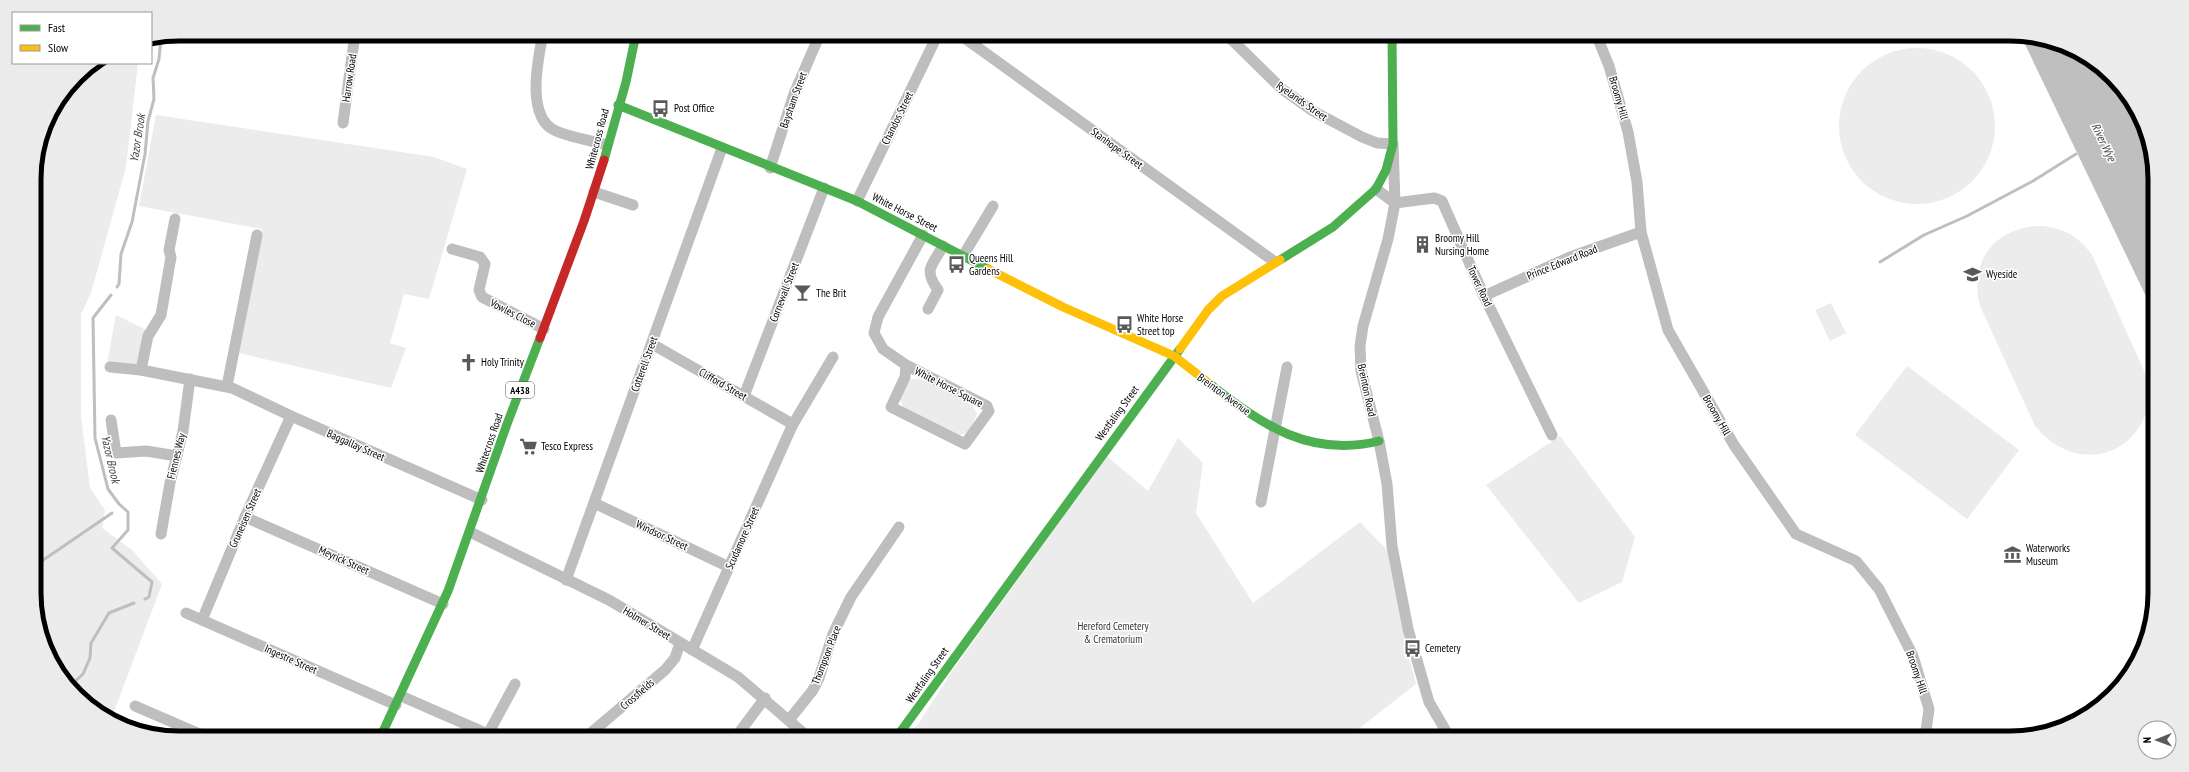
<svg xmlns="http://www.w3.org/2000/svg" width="2189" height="772" viewBox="0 0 2189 772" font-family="'PT Sans Narrow',sans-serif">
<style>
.green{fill:#ececec}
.water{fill:#bfbfbf}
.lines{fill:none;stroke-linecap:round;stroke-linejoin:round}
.stream{stroke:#bfbfbf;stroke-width:3}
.street{stroke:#bebebe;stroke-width:11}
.fast{stroke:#4caf50;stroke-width:9}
.slow{stroke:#ffc107;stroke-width:9}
.jam{stroke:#c62828;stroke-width:9}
.labels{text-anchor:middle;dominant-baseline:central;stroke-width:3;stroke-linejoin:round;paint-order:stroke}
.shield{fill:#fff;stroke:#4c4c4c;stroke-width:1}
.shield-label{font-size:10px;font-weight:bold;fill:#000}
.street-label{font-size:11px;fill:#000;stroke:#fff}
.poi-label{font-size:11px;fill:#000;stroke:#fff;text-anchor:start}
.park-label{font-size:11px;fill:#333;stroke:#fff}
.water-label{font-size:12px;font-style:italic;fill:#444;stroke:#fff}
.rim{fill:none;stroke:#000;stroke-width:5}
</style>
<rect width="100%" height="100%" fill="#fff"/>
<g class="green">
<circle cx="1917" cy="126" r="78"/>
<path d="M95 63H138L126 167 91 293 81 314V416L90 488 105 510 102 528 132 550 162 584 112 717 70 688 37 621 34 169 49 115 83 70Z"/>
<path d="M156 115 434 157 467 169 429 299 404 294 390 343 406 348 391 388 238 353 262 229 139 206Z"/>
<path d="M2042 226C2064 228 2079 237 2092 255L2150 384C2152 453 2079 480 2035 426L1980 306C1968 261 1996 226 2042 226Z"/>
<path d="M1831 303 1846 333 1830 341 1815 310Z"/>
<path d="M116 315 146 330 139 366 107 364Z"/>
<path d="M1907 366 2019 450 1967 519 1855 435Z"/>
<path d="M911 379H920L970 401 977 414 969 432 959 435 904 410 899 395 904 384Z"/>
<path d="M1560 436 1635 537 1622 582 1579 603 1486 485Z"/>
<path d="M1178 438 1203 463 1196 513 1253 603 1360 522 1389 552 1408 653 1416 684 1347 738H906L918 724 955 667 1107 456 1148 491Z"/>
</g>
<path class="water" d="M2021 36 2056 42 2113 80 2121 94 2154 168V313Z"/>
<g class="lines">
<g class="stream">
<path d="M1880 262 1924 235 1967 216 2033 181 2076 154"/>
<path d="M117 287 119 284 121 254 132 222 145 154 148 121 154 99 153 78 159 59 161 38"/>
<path d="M111 295 93 318 95 438 108 489 119 504 128 512V530L112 548 152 582 149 597 145 599"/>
<path d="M36 565 112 513"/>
<path d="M69 687 83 674 90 658 91 643 109 613 134 603"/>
</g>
<g class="street">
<path d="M543 34C538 59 525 118 556 131 572 138 591 140 607 145"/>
<path d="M959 34 1275 262"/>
<path d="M1226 34 1282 89 1313 111 1362 137 1377 143 1393 144 1395 203 1388 239 1363 326 1360 346 1361 371 1379 441 1387 484 1392 546 1408 629 1429 702 1450 738"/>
<path d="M1596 34 1609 66 1628 132 1637 182 1641 232 1668 330 1734 445 1796 534 1856 561 1879 589 1913 656 1929 709 1925 738"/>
<path d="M343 123 355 34"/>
<path d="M770 168 794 94 820 34"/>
<path d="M1376 189 1395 203 1434 198 1442 201 1484 296 1552 435"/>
<path d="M594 192 633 205"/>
<path d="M857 201 938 34"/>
<path d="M452 249 480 257 485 264 479 290 482 297 544 329"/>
<path d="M963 256 993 206"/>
<path d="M1484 296 1570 257 1641 232"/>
<path d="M928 309 938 290C923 269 932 266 943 246"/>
<path d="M652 344 789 422 792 426"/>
<path d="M906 365 905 377 891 407 965 444 989 411 987 406 906 365 883 349 874 333 878 317 923 235"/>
<path d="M110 367 141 370 232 388 291 416 482 500"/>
<path d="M141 370 148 336 161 315 171 257 169 250 175 219"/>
<path d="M227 386 257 235"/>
<path d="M744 396 824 188"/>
<path d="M111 420 116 453 146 451 177 456"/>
<path d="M1261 502 1287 367"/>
<path d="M594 503 729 567"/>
<path d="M245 517 443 604"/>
<path d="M470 532 609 600 738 677 809 738"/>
<path d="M161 534 170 483 183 431 190 379"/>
<path d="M566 580 722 148"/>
<path d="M186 613 396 705"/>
<path d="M202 620 245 517 291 416"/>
<path d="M692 650 792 426 833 357"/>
<path d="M401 696 488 734 487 738"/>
<path d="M135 706 209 738"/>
<path d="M789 720 813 690 819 678 833 634 851 597 899 527"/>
<path d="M488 734 515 684"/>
<path d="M585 738 665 670 675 658 680 643"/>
<path d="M735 738 765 698"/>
</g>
<g class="fast">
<path d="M618 105 857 201 988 269"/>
<path d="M604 160 626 82 636 34"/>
<path d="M1280 260 1333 227 1376 189 1386 170 1393 144 1392 34"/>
<path d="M1210 384C1261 425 1311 458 1379 441"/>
<path d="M380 738 448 591 507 424 540 338"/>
<path d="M896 738 1180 349"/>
</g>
<g class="slow">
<path d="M988 269 1063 307 1174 356 1210 384"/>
<path d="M1180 349 1208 310 1222 296 1280 260"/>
</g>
<path class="jam" d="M540 338 584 221 604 160"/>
</g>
<defs>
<symbol id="bus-bare" viewBox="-9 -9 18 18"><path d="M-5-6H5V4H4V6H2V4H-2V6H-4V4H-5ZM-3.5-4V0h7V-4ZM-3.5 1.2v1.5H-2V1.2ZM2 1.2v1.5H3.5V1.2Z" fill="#595959" stroke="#fff" stroke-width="2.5" paint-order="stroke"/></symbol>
<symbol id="building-bare" viewBox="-9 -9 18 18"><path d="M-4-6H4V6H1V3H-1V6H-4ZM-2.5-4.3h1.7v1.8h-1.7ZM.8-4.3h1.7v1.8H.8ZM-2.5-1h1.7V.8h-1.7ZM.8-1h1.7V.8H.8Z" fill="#595959" stroke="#fff" stroke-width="2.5" paint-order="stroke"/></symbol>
<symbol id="school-bare" viewBox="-9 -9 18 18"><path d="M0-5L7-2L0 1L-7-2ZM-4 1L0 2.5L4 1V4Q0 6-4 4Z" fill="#595959" stroke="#fff" stroke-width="2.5" paint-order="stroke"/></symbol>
<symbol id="bar-bare" viewBox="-9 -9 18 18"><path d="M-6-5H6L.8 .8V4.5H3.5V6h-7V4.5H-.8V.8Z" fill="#595959" stroke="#fff" stroke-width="2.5" paint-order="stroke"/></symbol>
<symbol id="church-bare" viewBox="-9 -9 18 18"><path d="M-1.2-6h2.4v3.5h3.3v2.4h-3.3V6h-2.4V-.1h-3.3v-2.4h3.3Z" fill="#595959" stroke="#fff" stroke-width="2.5" paint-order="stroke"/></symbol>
<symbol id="supermarket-bare" viewBox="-9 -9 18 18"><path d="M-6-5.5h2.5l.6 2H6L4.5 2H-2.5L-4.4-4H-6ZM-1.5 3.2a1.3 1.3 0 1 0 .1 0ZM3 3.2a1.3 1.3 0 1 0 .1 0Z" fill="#595959" stroke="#fff" stroke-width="2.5" paint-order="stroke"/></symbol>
<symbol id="museum-bare" viewBox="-9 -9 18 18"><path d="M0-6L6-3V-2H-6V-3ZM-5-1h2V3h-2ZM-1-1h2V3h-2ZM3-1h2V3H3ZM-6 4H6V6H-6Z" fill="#595959" stroke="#fff" stroke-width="2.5" paint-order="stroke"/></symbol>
</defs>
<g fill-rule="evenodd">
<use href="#bus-bare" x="648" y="96" width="25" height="25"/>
<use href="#building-bare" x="1410" y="232" width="25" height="25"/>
<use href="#bus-bare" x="944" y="252" width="25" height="25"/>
<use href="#school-bare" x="1960" y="262" width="25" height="25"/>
<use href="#bar-bare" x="790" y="280" width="25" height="25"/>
<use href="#bus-bare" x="1112" y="312" width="25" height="25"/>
<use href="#church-bare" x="456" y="350" width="25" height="25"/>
<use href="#supermarket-bare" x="516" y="434" width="25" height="25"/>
<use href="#museum-bare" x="2000" y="542" width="25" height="25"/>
<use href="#bus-bare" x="1400" y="636" width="25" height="25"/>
</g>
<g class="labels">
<rect class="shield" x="506" y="382" width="28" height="16" rx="3"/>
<g class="shield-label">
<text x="520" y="390">A438</text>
</g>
<g class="street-label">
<text transform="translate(349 78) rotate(-82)">Harrow Road</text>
<text transform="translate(1619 98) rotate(74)">Broomy Hill</text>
<text transform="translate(793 100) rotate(-70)">Baysham Street</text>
<text transform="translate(1302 101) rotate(35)">Ryelands Street</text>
<text transform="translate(897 118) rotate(-64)">Chandos Street</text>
<text transform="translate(597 139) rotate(-75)">Whitecross Road</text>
<text transform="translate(1117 148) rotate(36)">Stanhope Street</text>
<text transform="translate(905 212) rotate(27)">White Horse Street</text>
<text transform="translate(1562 262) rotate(-22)">Prince Edward Road</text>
<text transform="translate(1480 286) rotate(65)">Tower Road</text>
<text transform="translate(784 292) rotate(-69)">Cornewall Street</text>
<text transform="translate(513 313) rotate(27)">Vowles Close</text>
<text transform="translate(644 364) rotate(-70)">Cotterell Street</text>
<text transform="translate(723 384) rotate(30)">Clifford Street</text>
<text transform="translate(949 387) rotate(27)">White Horse Square</text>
<text transform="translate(1367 390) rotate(78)">Breinton Road</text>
<text transform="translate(1224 394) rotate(36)">Breinton Avenue</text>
<text transform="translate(1117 413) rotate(-54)">Westfaling Street</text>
<text transform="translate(1717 415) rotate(60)">Broomy Hill</text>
<text transform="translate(489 443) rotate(-71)">Whitecross Road</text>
<text transform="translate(356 445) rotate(24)">Baggallay Street</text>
<text transform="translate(176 456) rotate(-76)">Fiennes Way</text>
<text transform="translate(245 518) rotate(-66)">Gruneisen Street</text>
<text transform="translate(662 535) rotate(25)">Windsor Street</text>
<text transform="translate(742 538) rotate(-66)">Scudamore Street</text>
<text transform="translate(344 560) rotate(24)">Meyrick Street</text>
<text transform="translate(647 623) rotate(31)">Holmer Street</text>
<text transform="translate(826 655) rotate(-69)">Thompson Place</text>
<text transform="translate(291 659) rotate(24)">Ingestre Street</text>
<text transform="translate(1917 672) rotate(71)">Broomy Hill</text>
<text transform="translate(927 675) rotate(-55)">Westfaling Street</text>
<text transform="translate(637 694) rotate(-41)">Crossfields</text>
</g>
<g class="poi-label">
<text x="674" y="108">Post Office</text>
<text x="1435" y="238">Broomy Hill<tspan x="1435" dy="13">Nursing Home</tspan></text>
<text x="969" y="258">Queens Hill<tspan x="969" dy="13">Gardens</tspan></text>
<text x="1986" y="274">Wyeside</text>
<text x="816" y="293">The Brit</text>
<text x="1137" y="318">White Horse<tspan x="1137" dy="13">Street top</tspan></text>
<text x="481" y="362">Holy Trinity</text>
<text x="541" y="446">Tesco Express</text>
<text x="2026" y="548">Waterworks<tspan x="2026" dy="13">Museum</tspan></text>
<text x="1425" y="648">Cemetery</text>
</g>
<g class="park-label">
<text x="1113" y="626">Hereford Cemetery<tspan x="1113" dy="13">&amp; Crematorium</tspan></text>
</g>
<g class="water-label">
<text transform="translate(137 138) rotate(-81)">Yazor Brook</text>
<text transform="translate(2104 142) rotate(64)">River Wye</text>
<text transform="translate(111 459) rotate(77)">Yazor Brook</text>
</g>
</g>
<path d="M0 0H2189V772H0ZM179 41H2010A138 138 0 0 1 2148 179V593A138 138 0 0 1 2010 731H179A138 138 0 0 1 41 593V179A138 138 0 0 1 179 41Z" fill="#ebebeb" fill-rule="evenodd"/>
<path class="rim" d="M179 41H2010A138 138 0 0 1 2148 179V593A138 138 0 0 1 2010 731H179A138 138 0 0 1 41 593V179A138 138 0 0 1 179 41Z"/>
<rect x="12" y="12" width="140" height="52" fill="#ffffff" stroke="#999999"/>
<rect x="20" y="25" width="20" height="6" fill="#4caf50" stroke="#999999"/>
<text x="48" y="32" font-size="12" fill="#000000">Fast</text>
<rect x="20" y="45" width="20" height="6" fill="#ffc107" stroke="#999999"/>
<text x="48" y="52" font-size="12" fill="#000000">Slow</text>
<g transform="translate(2157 740) rotate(269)"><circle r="19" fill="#ffffff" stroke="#999999"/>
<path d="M0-3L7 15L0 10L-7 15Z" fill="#595959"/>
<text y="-6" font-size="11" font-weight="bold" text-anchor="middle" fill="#000000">N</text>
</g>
</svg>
